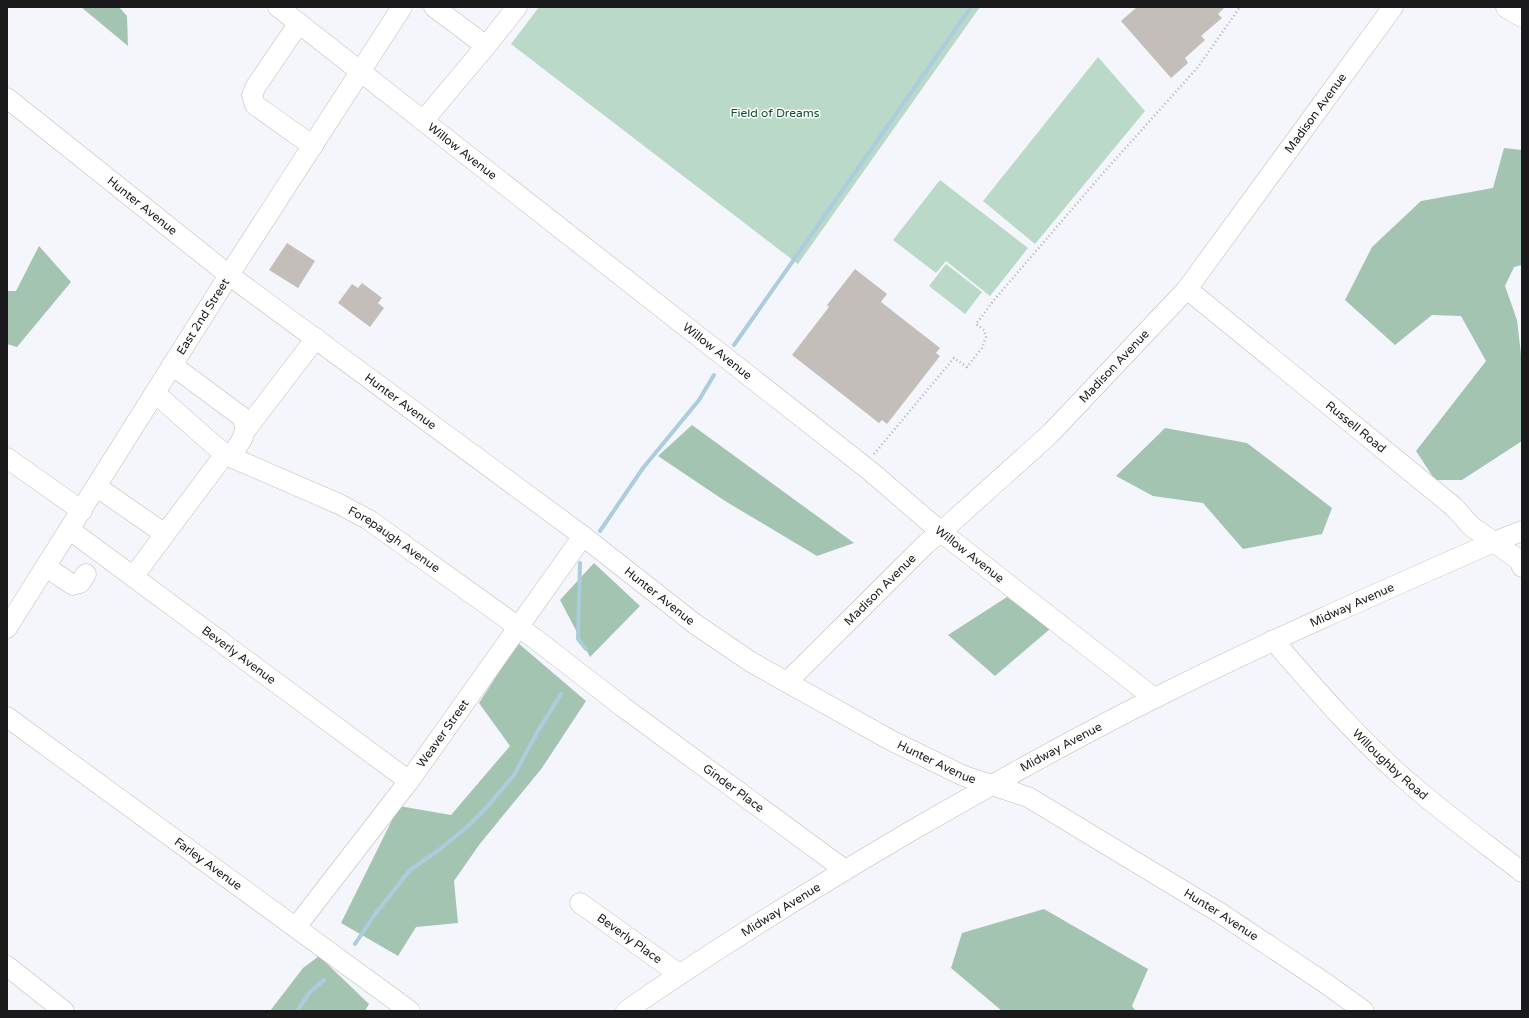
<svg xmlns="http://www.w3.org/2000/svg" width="1529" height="1018" viewBox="0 0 1529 1018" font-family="'Varela Round',sans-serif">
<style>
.green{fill:#bad9c8}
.forest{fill:#a4c4b2}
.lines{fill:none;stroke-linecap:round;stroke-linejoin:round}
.stream{stroke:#abcdde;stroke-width:4}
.building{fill:#c3beba}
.minor-casing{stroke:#bbbbc1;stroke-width:21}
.major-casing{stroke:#bbbbc1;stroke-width:23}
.path{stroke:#b1b2b6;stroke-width:2.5;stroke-dasharray:1 3;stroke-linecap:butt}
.minor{stroke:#fff;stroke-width:20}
.major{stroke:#fff;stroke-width:22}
.labels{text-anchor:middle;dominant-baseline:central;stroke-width:3;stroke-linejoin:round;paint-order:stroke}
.park-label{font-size:12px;fill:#134d34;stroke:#fff}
.street-label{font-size:12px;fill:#1a1a1c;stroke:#fff}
</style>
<rect width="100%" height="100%" fill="#f5f6fc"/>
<g class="green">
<path d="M539 7H980L798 264 511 44Z"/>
<path d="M1098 57 1145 111 1035 244 983 201Z"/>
<path d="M940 180 1028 248 990 296 946 261 936 273 893 240Z"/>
<path d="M946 264 982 292 965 314 929 286Z"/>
</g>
<g class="forest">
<path d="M81 7H119L127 16 128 46Z"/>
<path d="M1504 148 1522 150V265L1514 267 1505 286 1517 320 1522 363V441L1462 480H1435L1416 451 1486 361 1461 316 1432 315 1395 345 1345 300 1372 247 1421 201 1493 188Z"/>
<path d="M39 246 71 282 17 347 7 344V291H16Z"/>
<path d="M692 425 854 543 817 556 725 501 658 456Z"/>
<path d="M1165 428 1247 443 1332 508 1322 534 1243 549 1203 503 1153 496 1116 476Z"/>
<path d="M594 563 640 606 590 657 560 600Z"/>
<path d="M1007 597 1050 629 995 676 948 635Z"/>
<path d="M518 643 586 701 542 768 479 845 454 881 458 923 416 927 398 956 341 923 399 806 451 815 510 746 479 703Z"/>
<path d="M1044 909 1148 969 1132 1006 1136 1011H1002L951 968 962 933Z"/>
<path d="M319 956 369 1004 365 1011H270L303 968Z"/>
</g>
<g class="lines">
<g class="stream">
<path d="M734 345 971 7"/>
<path d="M600 531 643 468 699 400 714 375"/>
<path d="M580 563 578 639 586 649"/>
<path d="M355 944 376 913 410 870 440 849 467 827 486 808 514 775 538 731 561 694"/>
<path d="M297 1011 310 992 324 980"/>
</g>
</g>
<g class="building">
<path d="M1137 7H1225L1218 14 1222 18 1201 36 1205 40 1185 58 1188 63 1171 78 1121 21Z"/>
<path d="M287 243 315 261 298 288 269 270Z"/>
<path d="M855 269 887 294 881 302 940 348 936 353 940 356 887 424 882 420 879 423 792 355 829 307 827 305Z"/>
<path d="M362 283 382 298 378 303 384 308 370 327 338 303 352 284 358 288Z"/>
</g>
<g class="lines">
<defs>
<g id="minor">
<path id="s1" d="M278 7 869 470 941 532 1154 698"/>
<path d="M299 23 256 86 252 95 255 105 313 146"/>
<path d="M486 46 517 7"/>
<path id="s2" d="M7 98 229 275 583 536 695 624 751 662 892 741 964 776 1028 797 1220 913 1328 985 1364 1011"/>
<path d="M423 121 486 46 434 7"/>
<path id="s3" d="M1187 289 1454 507 1471 526 1519 560 1522 567"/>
<path d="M172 365 242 417C250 433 239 444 230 457"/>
<path id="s4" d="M155 393 207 439 226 455 339 504 369 520 538 641 623 707 845 870"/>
<path d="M245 431 316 338"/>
<path d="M7 458 82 511"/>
<path d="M97 487 165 534 225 454"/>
<path id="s5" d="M70 530 409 781"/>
<path d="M46 567 73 585 80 583 86 574"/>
<path d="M133 577 165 534"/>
<path id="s6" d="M7 628 229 275 402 7"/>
<path id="s7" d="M1273 640C1318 692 1362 743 1414 787 1449 817 1486 844 1522 872"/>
<path id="s8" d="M787 682 927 543 952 522 1050 434 1187 289 1393 7"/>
<path id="s9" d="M7 717 410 1011"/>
<path id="s10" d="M580 903 679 974"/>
<path id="s11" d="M296 927 409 781 583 536"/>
<path d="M7 966 64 1011"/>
<path id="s12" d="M626 1011C718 947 814 888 911 831 991 785 1072 739 1155 698 1266 642 1380 592 1494 542L1522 531"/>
</g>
<path id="major" d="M1507 7 1522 16"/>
</defs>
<use href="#minor" class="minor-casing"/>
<use href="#major" class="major-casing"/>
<path class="path" d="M874 454 954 358 967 367 982 348 986 337 984 330 976 324 994 300 1104 172 1198 67 1240 7"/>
<use href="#minor" class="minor"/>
<use href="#major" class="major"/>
</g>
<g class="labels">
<g class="park-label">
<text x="775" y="113">Field of Dreams</text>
</g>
<g class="street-label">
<text stroke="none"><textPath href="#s8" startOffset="779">Madison Avenue</textPath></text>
<text stroke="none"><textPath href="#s1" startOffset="234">Willow Avenue</textPath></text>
<text stroke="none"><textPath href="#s2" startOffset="173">Hunter Avenue</textPath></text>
<text stroke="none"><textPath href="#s6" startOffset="368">East 2nd Street</textPath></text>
<text stroke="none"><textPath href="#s1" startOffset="558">Willow Avenue</textPath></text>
<text stroke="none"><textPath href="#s8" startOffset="455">Madison Avenue</textPath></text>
<text stroke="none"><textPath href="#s2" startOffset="497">Hunter Avenue</textPath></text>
<text stroke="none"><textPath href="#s3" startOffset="218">Russell Road</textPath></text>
<text stroke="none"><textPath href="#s4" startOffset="283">Forepaugh Avenue</textPath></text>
<text stroke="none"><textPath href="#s1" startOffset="882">Willow Avenue</textPath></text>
<text stroke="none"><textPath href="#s8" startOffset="131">Madison Avenue</textPath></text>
<text stroke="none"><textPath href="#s2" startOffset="821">Hunter Avenue</textPath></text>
<text stroke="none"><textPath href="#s12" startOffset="833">Midway Avenue</textPath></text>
<text stroke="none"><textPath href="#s5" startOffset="210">Beverly Avenue</textPath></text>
<text stroke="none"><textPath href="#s11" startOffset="243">Weaver Street</textPath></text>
<text stroke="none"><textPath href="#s12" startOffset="509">Midway Avenue</textPath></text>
<text stroke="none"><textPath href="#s2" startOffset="1145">Hunter Avenue</textPath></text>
<text stroke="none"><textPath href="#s7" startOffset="171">Willoughby Road</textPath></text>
<text stroke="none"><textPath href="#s4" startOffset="704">Ginder Place</textPath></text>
<text stroke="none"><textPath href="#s9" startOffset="249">Farley Avenue</textPath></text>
<text stroke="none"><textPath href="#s12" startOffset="185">Midway Avenue</textPath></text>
<text stroke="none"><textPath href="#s2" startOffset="1469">Hunter Avenue</textPath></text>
<text stroke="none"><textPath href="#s10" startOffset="61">Beverly Place</textPath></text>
</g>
</g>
<rect width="1529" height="1018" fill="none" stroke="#1a1a1c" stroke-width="16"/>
</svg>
